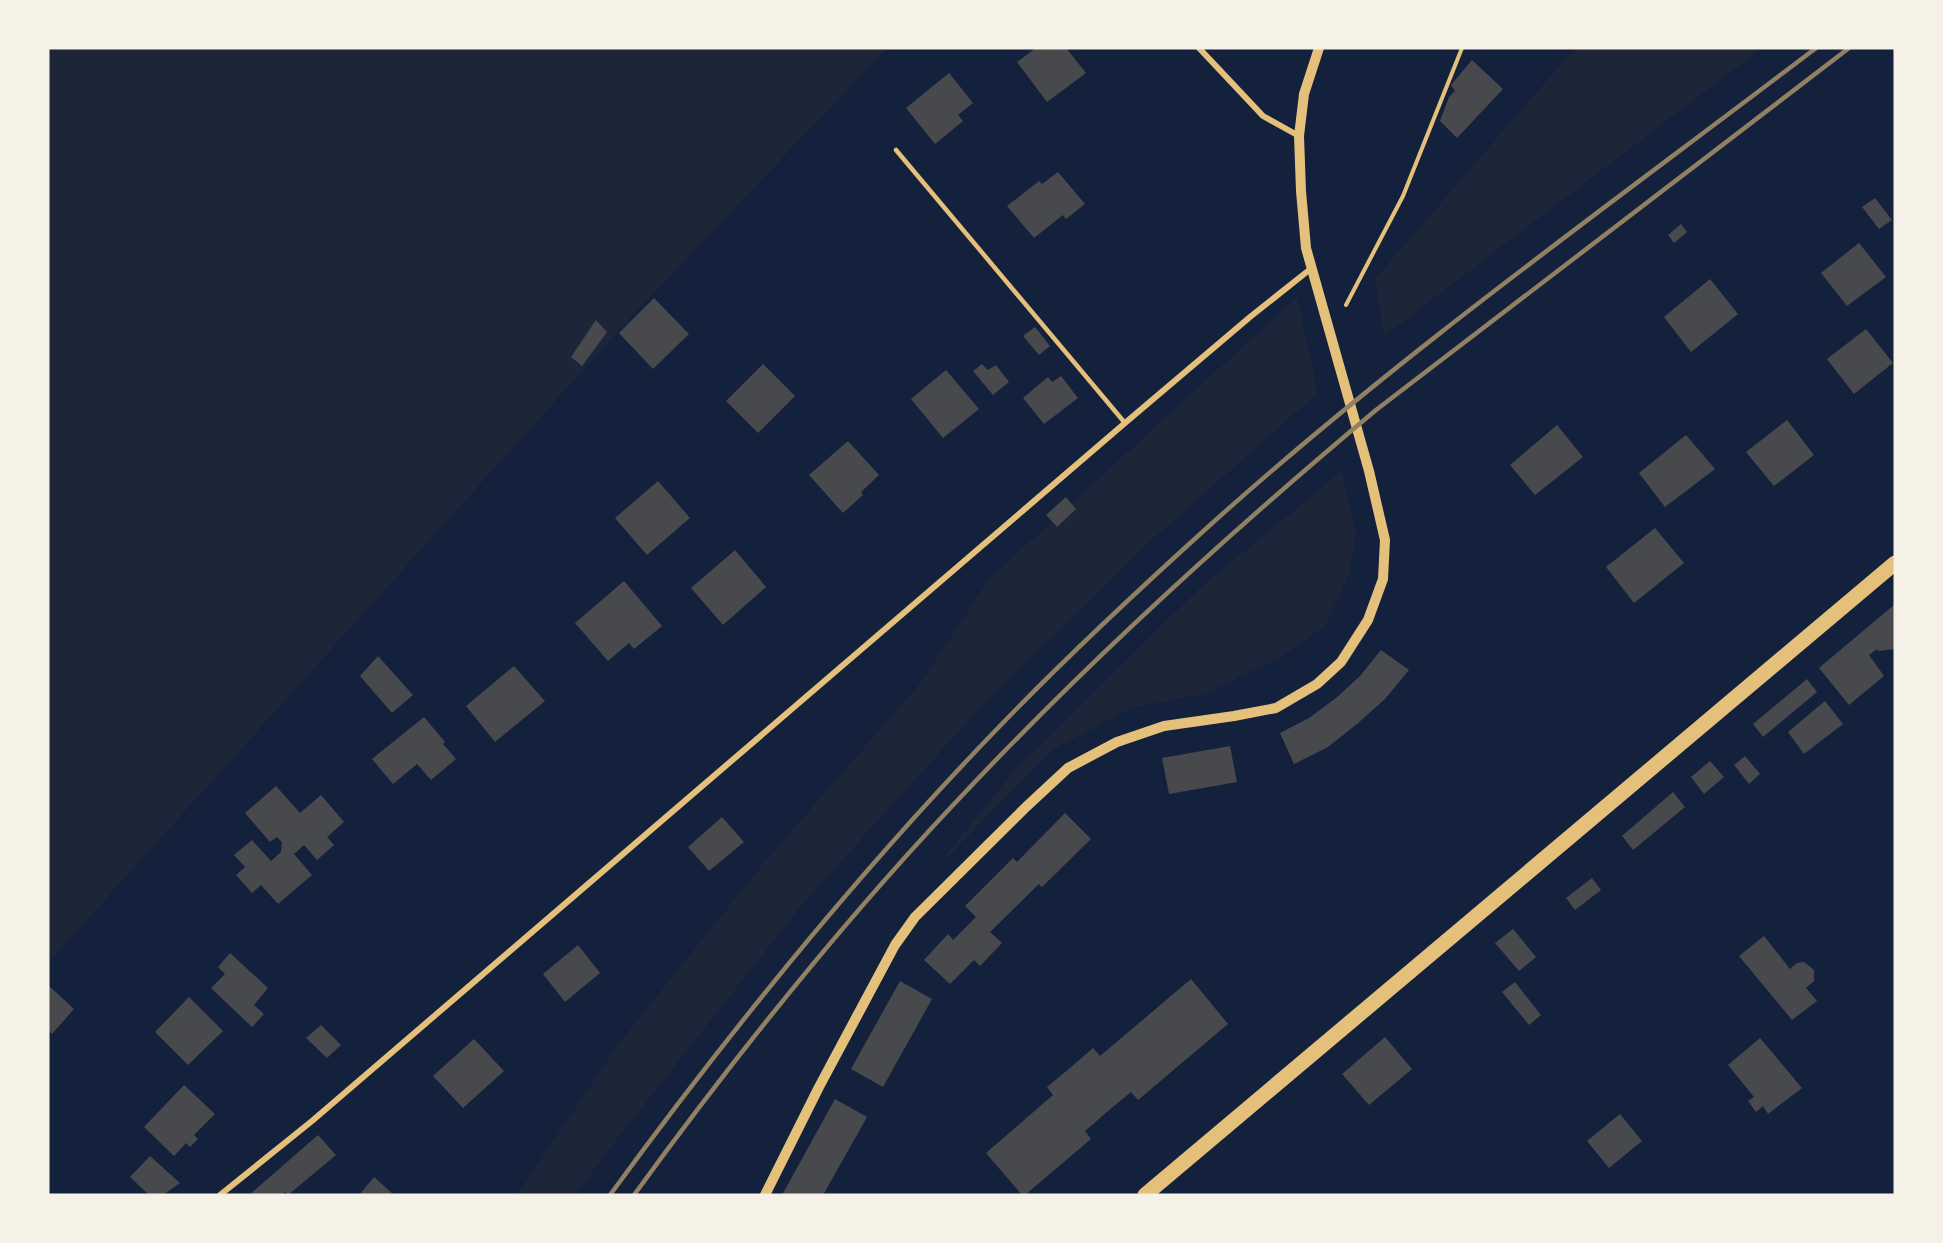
<svg xmlns="http://www.w3.org/2000/svg" width="1943" height="1243" viewBox="0 0 1943 1243" font-family="Signika,sans-serif">
<style>
.green{fill:#1d2539}
.building{fill:#48494c}
.lines{fill:none;stroke-linecap:round;stroke-linejoin:round}
.path{stroke:#e5c07b;stroke-width:4}
.service{stroke:#e5c07b;stroke-width:4.5}
.minor{stroke:#e5c07b;stroke-width:6}
.tertiary{stroke:#e5c07b;stroke-width:10}
.primary{stroke:#e5c07b;stroke-width:15}
.rail{stroke:#918062;stroke-width:4.5}
</style>
<rect width="100%" height="100%" fill="#14213d"/>
<g class="green">
<path d="M48 48H887L630 318 48 963Z"/>
<path d="M1579 48H1762L1384 336 1375 279 1568 56Z"/>
<path d="M1297 297 1318 393 1157 535 985 702 801 906 603 1157 576 1195H517L620 1042 763 864 923 680 989 579Z"/>
<path d="M1342 471 1356 534 1350 573 1325 626 1280 658 1203 694 1132 708 1052 750 929 876 1014 771 1200 588Z"/>
</g>
<g class="building">
<path d="M1036 48H1066L1086 73 1047 102 1017 62Z"/>
<path d="M1472 60 1503 89 1457 138 1440 121 1449 97 1455 91 1451 85Z"/>
<path d="M949 73 973 103 958 115 963 121 935 144 906 108Z"/>
<path d="M1058 172 1085 204 1066 219 1063 215 1034 238 1007 206 1039 181 1042 184Z"/>
<path d="M1875 198 1892 220 1879 229 1862 207Z"/>
<path d="M1681 224 1687 232 1674 243 1668 235Z"/>
<path d="M1859 243 1886 277 1847 306 1821 273Z"/>
<path d="M1710 279 1738 314 1691 352 1664 317Z"/>
<path d="M654 298 689 334 653 369 619 333Z"/>
<path d="M596 320 607 332 582 366 571 357Z"/>
<path d="M1035 327 1050 346 1039 355 1023 336Z"/>
<path d="M1866 329 1893 363 1854 394 1827 359Z"/>
<path d="M763 364 795 396 758 433 726 401Z"/>
<path d="M982 364 988 370 996 365 1009 382 993 395 973 371Z"/>
<path d="M946 370 979 409 943 438 911 399Z"/>
<path d="M1061 376 1078 398 1044 424 1023 398 1048 377 1052 382Z"/>
<path d="M1787 420 1814 455 1774 486 1746 452Z"/>
<path d="M1557 425 1583 457 1535 495 1510 465Z"/>
<path d="M1686 435 1715 469 1665 507 1639 473Z"/>
<path d="M848 441 879 475 861 492 863 495 843 513 809 475Z"/>
<path d="M658 481 690 518 647 555 615 518Z"/>
<path d="M1066 497 1076 509 1057 527 1046 515Z"/>
<path d="M1655 528 1684 563 1634 603 1606 567Z"/>
<path d="M735 550 766 587 723 625 691 588Z"/>
<path d="M624 581 662 626 634 649 629 643 608 661 575 623Z"/>
<path d="M1895 604V649L1878 651 1877 649 1869 655 1884 676 1849 705 1819 668Z"/>
<path d="M1381 650 1409 670 1385 699 1357 724 1328 747 1294 764 1280 733 1309 718 1336 698 1360 676Z"/>
<path d="M378 656 413 695 392 713 360 676Z"/>
<path d="M514 666 545 701 495 742 466 706Z"/>
<path d="M1807 679 1817 692 1763 737 1753 724Z"/>
<path d="M1825 701 1843 724 1804 754 1788 732Z"/>
<path d="M424 717 445 742 443 744 456 759 431 780 417 764 393 784 372 759Z"/>
<path d="M1230 746 1237 782 1169 794 1162 758Z"/>
<path d="M1745 756 1760 774 1749 784 1734 765Z"/>
<path d="M1710 761 1724 777 1704 794 1691 777Z"/>
<path d="M276 786 300 813 321 795 344 822 327 837 334 845 317 860 304 845 294 854 312 875 278 904 261 885 252 893 236 875 245 867 234 855 252 840 271 861 281 852 282 842 277 837 270 842 245 813Z"/>
<path d="M1673 792 1685 807 1633 850 1622 836Z"/>
<path d="M1065 813 1091 839 1042 887 1039 884 990 932 1002 943 980 966 974 960 950 984 924 960 948 934 953 940 976 917 965 906 1013 858 1017 862Z"/>
<path d="M722 817 744 842 709 871 688 847Z"/>
<path d="M1592 878 1601 890 1575 910 1566 898Z"/>
<path d="M1513 929 1536 957 1519 971 1495 943Z"/>
<path d="M1764 936 1790 969 1797 963 1804 962 1814 970V981L1806 988 1817 1001 1792 1020 1739 956Z"/>
<path d="M578 945 600 973 565 1002 543 974Z"/>
<path d="M230 953 268 988 254 1005 264 1014 252 1027 211 988 225 974 218 967Z"/>
<path d="M1191 979 1228 1024 1138 1100 1131 1092 1108 1111 1085 1131 1091 1139 1025 1195H1022L986 1153 1053 1095 1047 1087 1070 1068 1093 1048 1100 1056Z"/>
<path d="M900 981 932 999 883 1087 851 1069Z"/>
<path d="M1515 982 1541 1015 1529 1025 1502 992Z"/>
<path d="M48 985 74 1009 52 1034 48 1030Z"/>
<path d="M189 997 223 1031 188 1065 155 1032Z"/>
<path d="M321 1025 341 1045 327 1058 306 1038Z"/>
<path d="M1385 1037 1412 1069 1369 1105 1342 1074Z"/>
<path d="M1760 1038 1802 1088 1768 1114 1763 1106 1756 1112 1748 1101 1754 1097 1728 1065Z"/>
<path d="M474 1039 504 1071 463 1108 433 1076Z"/>
<path d="M184 1085 215 1114 194 1135 198 1139 190 1147 186 1143 174 1156 144 1127Z"/>
<path d="M835 1099 867 1117 823 1195H782Z"/>
<path d="M1620 1114 1642 1141 1609 1168 1587 1141Z"/>
<path d="M318 1135 336 1155 288 1195 285 1192 281 1195H249Z"/>
<path d="M150 1156 180 1183 163 1195H149L130 1177Z"/>
<path d="M374 1177 394 1195H359Z"/>
</g>
<g class="lines">
<path class="path" d="M1346 305 1403 196 1462 48"/>
<path class="service" d="M896 150 1125 423"/>
<g class="minor">
<path d="M1199 48 1263 116 1299 136"/>
<path d="M220 1195 312 1121 1125 423 1250 317 1313 267"/>
</g>
<path class="tertiary" d="M765 1195 819 1087 895 945 915 917 1026 807 1068 768 1117 742 1164 726 1234 716 1276 708 1317 684 1341 662 1368 620 1383 579 1385 540 1369 471 1306 248 1301 191 1299 136 1304 94 1319 48"/>
<path class="primary" d="M1145 1195 1895 563"/>
<g class="rail">
<path d="M610 1195C729 1032 856 875 996 730 1064 659 1136 592 1209 526 1400 354 1611 204 1816 48"/>
<path d="M634 1195C733 1059 839 926 955 803 1086 663 1229 533 1376 410L1849 48"/>
</g>
</g>
<rect width="1943" height="1243" fill="none" stroke="#f6f1e7" stroke-width="99"/>
</svg>
